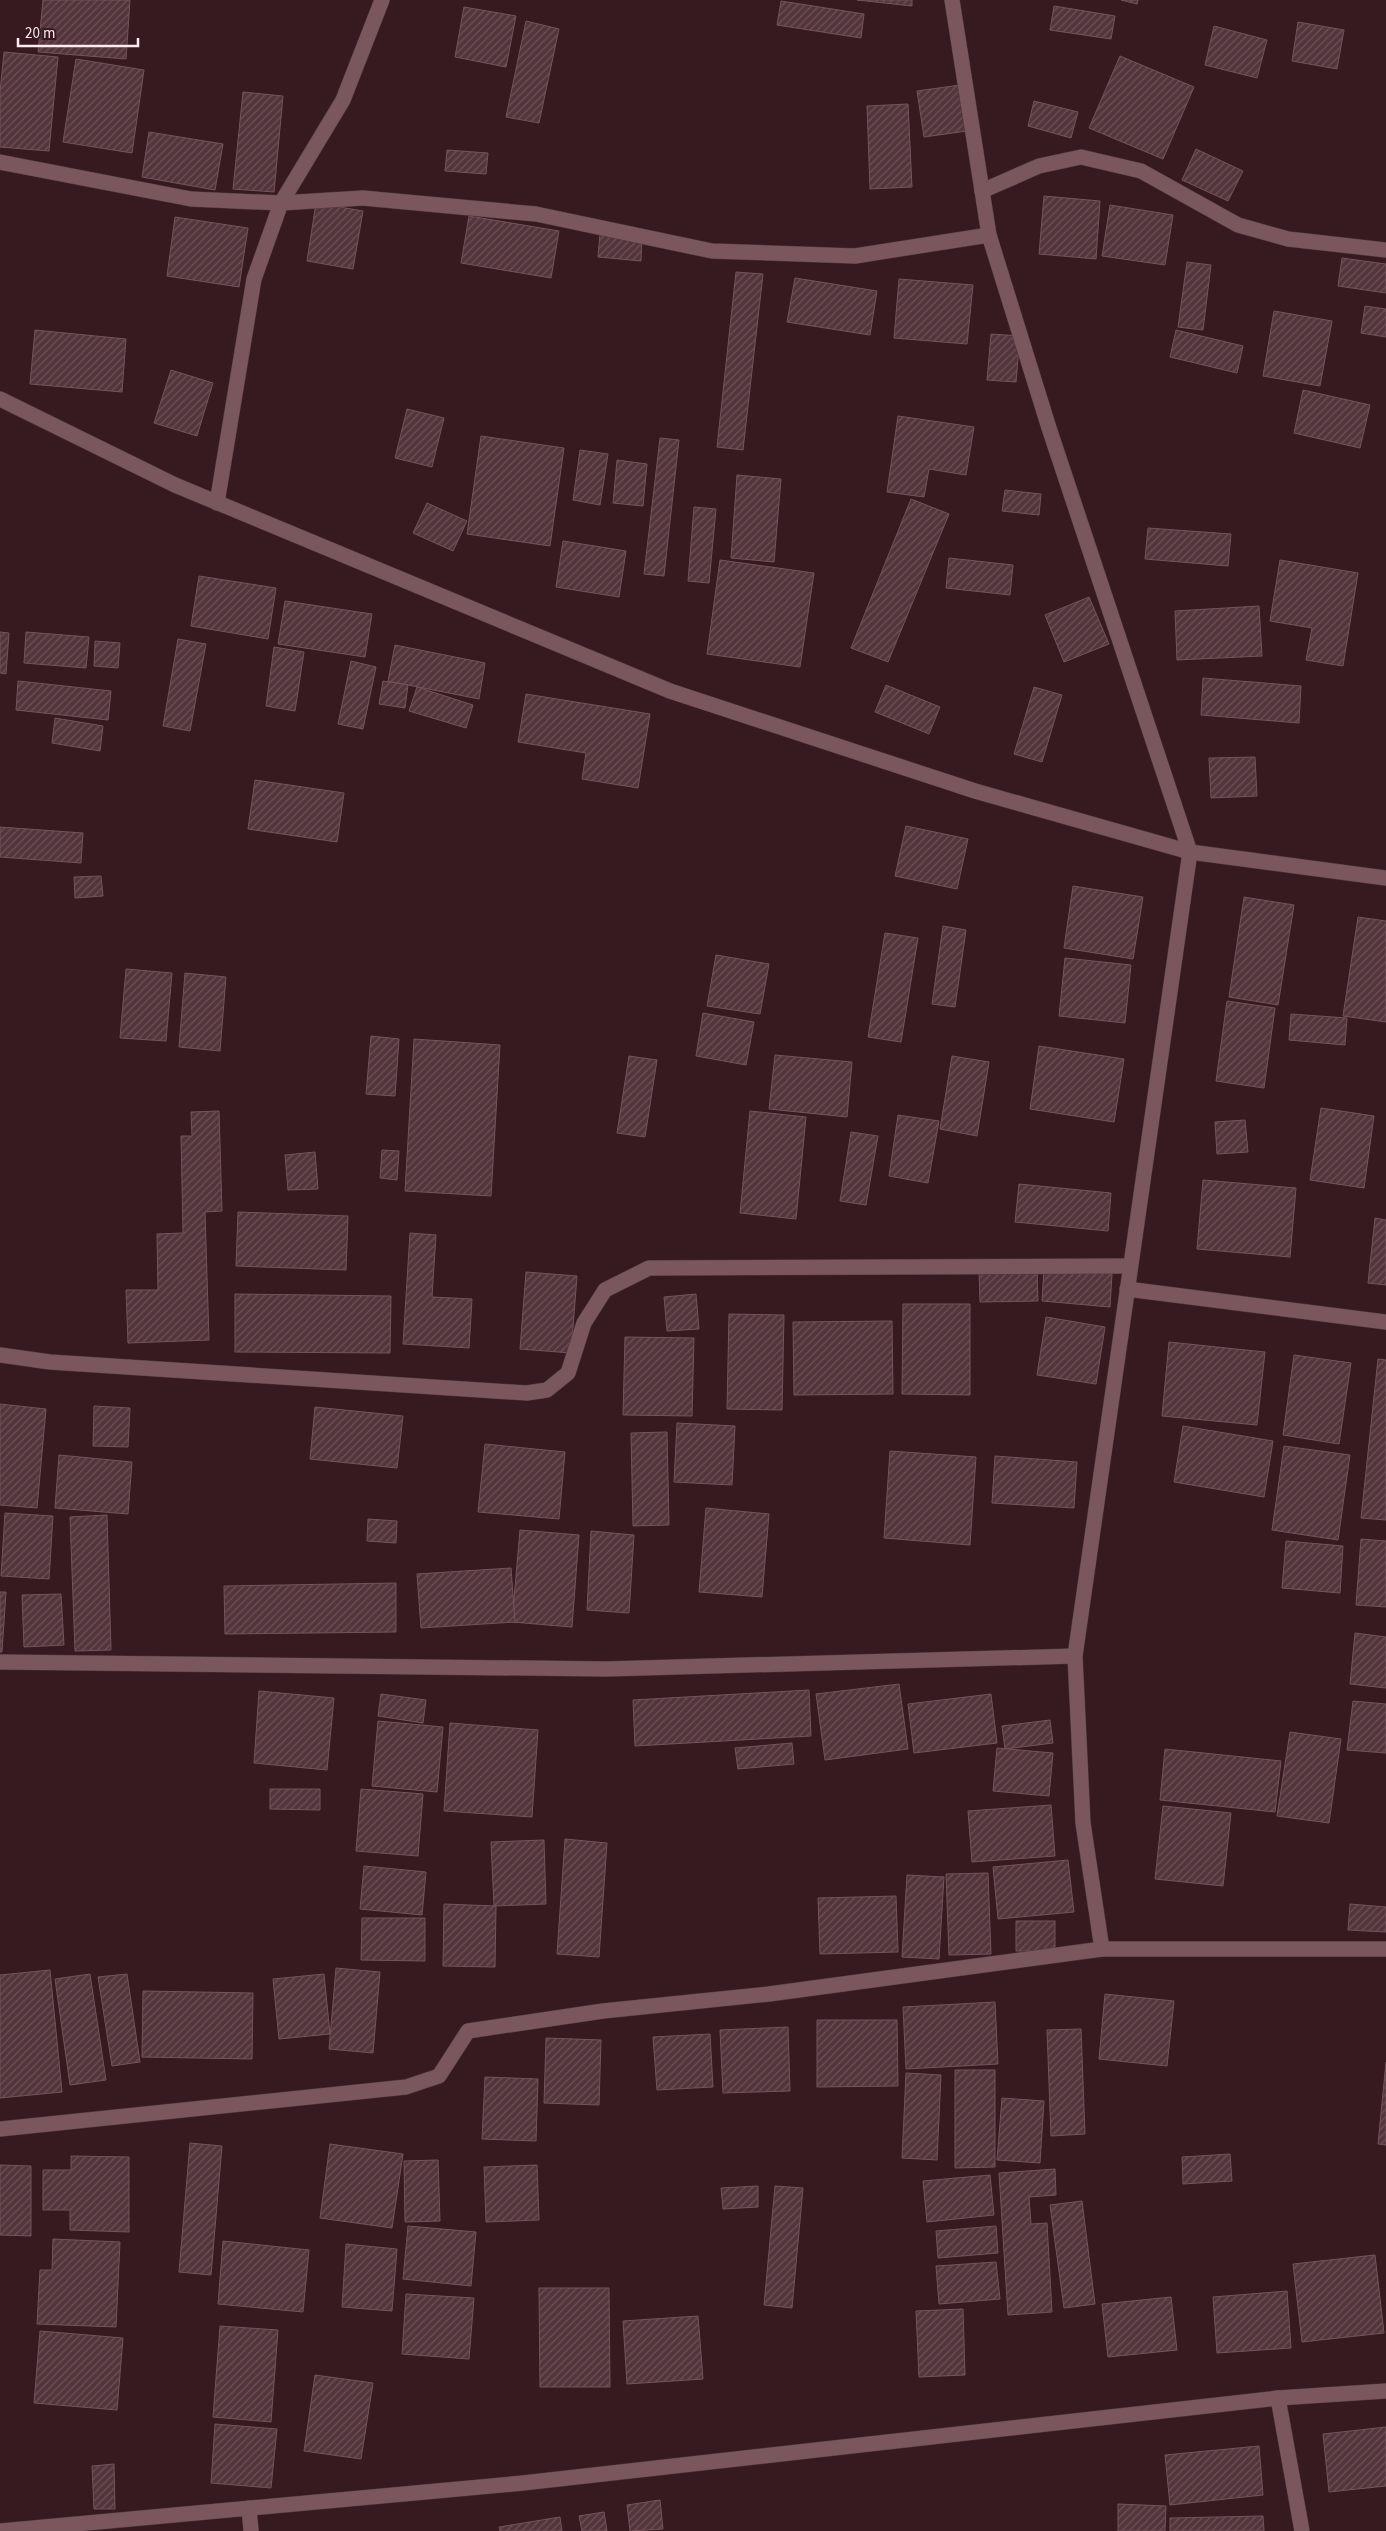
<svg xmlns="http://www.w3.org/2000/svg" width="1386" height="2531" viewBox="0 0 1386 2531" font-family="'Source Sans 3',sans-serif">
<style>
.building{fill:url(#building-hatch);stroke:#75535a}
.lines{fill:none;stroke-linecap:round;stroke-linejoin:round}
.minor-casing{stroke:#4e373c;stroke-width:16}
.minor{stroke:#79575d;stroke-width:15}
</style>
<defs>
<pattern id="building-hatch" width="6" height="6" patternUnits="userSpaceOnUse" patternTransform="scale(1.25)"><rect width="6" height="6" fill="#53343b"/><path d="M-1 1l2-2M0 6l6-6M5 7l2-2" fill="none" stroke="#6d5258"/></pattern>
</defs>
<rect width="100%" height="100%" fill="#361a20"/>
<g class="building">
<path d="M43 0H130L126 59 38 52Z"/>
<path d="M857 0H912V6Z"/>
<path d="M1121 0H1138L1137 4Z"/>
<path d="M781 1 864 14 861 38 777 25Z"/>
<path d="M1054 6 1115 16 1111 39 1050 30Z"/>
<path d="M464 7 516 16 506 67 455 57Z"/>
<path d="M526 21 559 29 539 123 506 117Z"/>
<path d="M1298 22 1344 30 1337 69 1292 61Z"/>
<path d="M1214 26 1267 40 1257 78 1205 65Z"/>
<path d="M4 52 58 57 49 151 0 147V92Z"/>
<path d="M1120 56 1194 87 1163 159 1089 128Z"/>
<path d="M76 59 144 70 132 153 63 142Z"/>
<path d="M960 85 967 131 924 137 917 91Z"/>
<path d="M243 92 283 96 274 192 233 189Z"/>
<path d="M1034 101 1078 112 1071 138 1028 126Z"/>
<path d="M908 104 912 187 870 189 867 106Z"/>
<path d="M149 132 223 144 215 190 142 177Z"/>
<path d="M1196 149 1243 171 1228 201 1182 180Z"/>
<path d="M447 150 488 153 486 174 445 171Z"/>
<path d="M1044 196 1100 201 1096 259 1039 254Z"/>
<path d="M316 203 363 211 353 269 307 261Z"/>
<path d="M1110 205 1173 215 1165 265 1102 256Z"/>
<path d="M469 216 559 231 551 278 461 263Z"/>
<path d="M175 217 248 228 239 287 167 276Z"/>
<path d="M600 233 642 236 641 261 598 257Z"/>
<path d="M1342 258 1386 264V293L1338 286Z"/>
<path d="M1187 262 1211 265 1203 330 1178 327Z"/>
<path d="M736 272 763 274 743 450 717 447Z"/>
<path d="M795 278 877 291 870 335 787 322Z"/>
<path d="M899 279 973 285 967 344 894 338Z"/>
<path d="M1365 306 1386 309V337L1361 333Z"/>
<path d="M1274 311 1332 321 1320 386 1263 376Z"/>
<path d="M35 330 126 339 122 392 30 384Z"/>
<path d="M1176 330 1243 346 1237 373 1170 357Z"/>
<path d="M991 334 1020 336 1016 382 987 380Z"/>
<path d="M171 370 213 383 197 436 154 423Z"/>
<path d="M1303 390 1370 405 1360 448 1294 433Z"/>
<path d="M407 409 444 418 432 467 395 458Z"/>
<path d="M898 416 974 427 966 475 929 469 924 497 887 492Z"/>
<path d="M481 436 564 448 550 546 467 534Z"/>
<path d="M660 438 679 440 664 576 644 574Z"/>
<path d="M580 450 608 454 600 505 573 500Z"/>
<path d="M617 460 647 464 643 506 613 503Z"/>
<path d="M737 475 781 479 774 562 731 558Z"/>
<path d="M1005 490 1041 494 1039 515 1002 511Z"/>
<path d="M911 499 949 514 888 662 851 648Z"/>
<path d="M427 503 467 521 453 551 413 533Z"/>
<path d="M694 507 716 509 709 583 688 581Z"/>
<path d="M1148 528 1231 534 1228 566 1145 559Z"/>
<path d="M563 541 626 551 619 597 556 587Z"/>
<path d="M949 558 1013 565 1010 595 946 588Z"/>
<path d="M720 560 814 573 800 667 707 654Z"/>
<path d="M1280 560 1358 573 1343 666 1306 660 1312 628 1270 621Z"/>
<path d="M199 576 276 588 268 639 191 626Z"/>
<path d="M1089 597 1109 644 1064 662 1045 615Z"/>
<path d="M285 601 372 614 365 657 278 644Z"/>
<path d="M1259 606 1262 656 1177 660 1175 611Z"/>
<path d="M0 632 9 633 6 674 0 673Z"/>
<path d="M26 632 89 637 86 668 24 663Z"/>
<path d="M178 639 206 644 190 731 163 726Z"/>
<path d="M95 641 120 643 118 668 94 666Z"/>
<path d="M395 645 485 663 479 699 388 681Z"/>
<path d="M274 647 304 652 295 711 266 706Z"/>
<path d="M351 661 376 667 363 729 338 724Z"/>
<path d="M1203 678 1301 686 1299 723 1201 715Z"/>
<path d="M18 681 111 691 108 720 16 710Z"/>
<path d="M383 681 408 685 405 708 379 704Z"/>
<path d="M886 685 940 707 929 734 875 712Z"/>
<path d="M417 687 473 705 466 728 409 711Z"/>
<path d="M1034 687 1062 695 1042 762 1014 754Z"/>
<path d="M526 694 650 714 638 788 582 779 586 753 518 742Z"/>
<path d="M55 718 103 726 100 751 52 743Z"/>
<path d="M1255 757 1257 796 1211 798 1209 758Z"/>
<path d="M255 780 344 793 337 842 248 829Z"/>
<path d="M906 826 968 839 957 889 895 876Z"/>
<path d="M0 827 83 833 81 863 0 857Z"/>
<path d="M101 876 103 896 75 898 74 877Z"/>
<path d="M1073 886 1143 897 1133 959 1064 948Z"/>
<path d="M1244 897 1294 905 1278 1005 1229 997Z"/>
<path d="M1358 917 1386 921V1022L1343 1016Z"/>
<path d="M943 926 966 930 955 1007 932 1004Z"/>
<path d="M885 933 918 938 901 1042 868 1037Z"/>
<path d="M716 955 769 964 760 1014 707 1006Z"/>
<path d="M1065 958 1131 965 1125 1023 1059 1016Z"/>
<path d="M126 969 172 973 166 1041 120 1038Z"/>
<path d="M185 973 226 977 220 1051 179 1047Z"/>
<path d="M1227 1001 1275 1008 1264 1088 1216 1081Z"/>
<path d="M703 1013 754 1022 746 1065 696 1056Z"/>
<path d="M1291 1014 1347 1018 1345 1045 1289 1040Z"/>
<path d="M371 1036 399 1039 395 1096 366 1094Z"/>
<path d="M414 1039 500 1045 491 1196 405 1191Z"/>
<path d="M1039 1046 1124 1059 1114 1122 1030 1109Z"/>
<path d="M775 1055 852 1062 847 1117 769 1109Z"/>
<path d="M629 1056 657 1060 645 1137 617 1133Z"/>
<path d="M952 1056 989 1062 977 1136 940 1129Z"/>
<path d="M1321 1108 1374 1116 1364 1188 1310 1180Z"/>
<path d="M219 1111 222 1211 205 1212 209 1340 128 1343 126 1290H158L157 1234 183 1233 181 1136H192L191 1112Z"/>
<path d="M750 1111 806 1117 796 1219 740 1213Z"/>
<path d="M898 1115 939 1121 928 1183 889 1176Z"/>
<path d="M1245 1120 1248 1152 1217 1154 1215 1122Z"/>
<path d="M851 1132 878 1136 866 1205 840 1201Z"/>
<path d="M382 1150 399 1151 397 1180 380 1178Z"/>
<path d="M315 1152 318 1189 288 1190 285 1155Z"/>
<path d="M1203 1180 1296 1188 1290 1257 1197 1249Z"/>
<path d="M1019 1184 1111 1193 1108 1231 1015 1222Z"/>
<path d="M238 1212 348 1216 346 1270 236 1266Z"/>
<path d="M1375 1218 1386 1220V1285L1368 1283Z"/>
<path d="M410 1233 436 1235 432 1297 472 1299 469 1348 403 1344Z"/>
<path d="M1037 1268 1038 1301 980 1302 979 1269Z"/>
<path d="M1044 1268 1112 1274 1110 1307 1042 1301Z"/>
<path d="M526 1272 577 1276 571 1353 520 1349Z"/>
<path d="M235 1294 391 1296 390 1353 235 1352Z"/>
<path d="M696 1294 699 1329 667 1331 664 1297Z"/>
<path d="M903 1304H970V1395L902 1394Z"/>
<path d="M729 1314 784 1315 782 1410 727 1409Z"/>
<path d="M1046 1317 1105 1327 1096 1384 1037 1375Z"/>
<path d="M892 1321 893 1394 794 1395 793 1322Z"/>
<path d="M625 1337 694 1338 692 1416 623 1415Z"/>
<path d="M1169 1342 1265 1352 1257 1425 1162 1416Z"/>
<path d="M1294 1355 1351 1363 1339 1444 1283 1435Z"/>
<path d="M1378 1359 1386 1360V1520L1361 1518Z"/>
<path d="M0 1404 46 1409 37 1508 0 1505Z"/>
<path d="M94 1406 130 1408 128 1447 93 1446Z"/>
<path d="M315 1407 403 1416 397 1468 310 1459Z"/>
<path d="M677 1423 735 1426 732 1485 674 1482Z"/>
<path d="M1183 1426 1273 1441 1264 1497 1174 1482Z"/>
<path d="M667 1432 669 1525 633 1526 631 1433Z"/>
<path d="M485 1444 565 1452 559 1519 478 1512Z"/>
<path d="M1284 1446 1350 1455 1338 1540 1272 1530Z"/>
<path d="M890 1451 976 1457 970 1545 884 1538Z"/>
<path d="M59 1455 132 1462 128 1514 55 1508Z"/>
<path d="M995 1456 1077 1462 1074 1508 992 1503Z"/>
<path d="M706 1508 769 1514 762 1597 699 1592Z"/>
<path d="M5 1513 53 1516 49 1579 1 1576Z"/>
<path d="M107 1515 111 1650 75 1651 70 1517Z"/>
<path d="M368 1519 397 1521 396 1543 367 1541Z"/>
<path d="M520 1530 579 1535 572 1627 512 1622Z"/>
<path d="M591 1531 634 1535 629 1613 587 1610Z"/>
<path d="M1361 1539 1386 1541V1607L1356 1605Z"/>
<path d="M1286 1541 1343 1546 1340 1593 1282 1588Z"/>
<path d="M511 1568 515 1622 421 1628 417 1574Z"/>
<path d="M396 1583V1632L225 1634 224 1586Z"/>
<path d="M0 1592H6L2 1652H0Z"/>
<path d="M61 1594 64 1645 24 1647 22 1595Z"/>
<path d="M1355 1633 1386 1637V1688L1350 1684Z"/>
<path d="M899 1684 908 1749 825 1760 816 1694Z"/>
<path d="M809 1690 811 1736 635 1746 633 1700Z"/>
<path d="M259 1691 334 1698 327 1770 254 1763Z"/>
<path d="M381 1694 426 1700 423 1723 378 1716Z"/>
<path d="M991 1694 997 1743 914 1753 908 1704Z"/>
<path d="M1353 1701 1386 1704V1753L1347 1750Z"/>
<path d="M1050 1720 1053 1743 1005 1749 1002 1726Z"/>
<path d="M378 1721 443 1727 437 1792 372 1786Z"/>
<path d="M450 1723 538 1730 532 1817 444 1811Z"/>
<path d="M1290 1732 1341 1739 1329 1823 1277 1816Z"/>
<path d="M792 1743 794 1764 738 1769 735 1748Z"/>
<path d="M997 1748 1053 1753 1049 1796 993 1791Z"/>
<path d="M1165 1749 1281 1761 1275 1812 1160 1800Z"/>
<path d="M270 1789H320V1810L270 1809Z"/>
<path d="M361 1789 423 1794 418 1856 356 1851Z"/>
<path d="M1051 1805 1055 1856 972 1862 968 1811Z"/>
<path d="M1163 1806 1231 1813 1223 1886 1155 1879Z"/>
<path d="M565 1839 607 1843 599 1957 557 1954Z"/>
<path d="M544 1840 546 1904 494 1906 491 1842Z"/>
<path d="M1068 1860 1074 1912 998 1919 993 1867Z"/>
<path d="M364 1866 426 1872 422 1915 360 1909Z"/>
<path d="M988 1873 991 1954 949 1955 946 1874Z"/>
<path d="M907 1875 944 1877 939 1959 902 1957Z"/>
<path d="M896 1896 898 1952 820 1954 818 1898Z"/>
<path d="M444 1904 496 1906 495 1967 443 1966Z"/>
<path d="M1350 1904 1386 1907V1932L1348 1930Z"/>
<path d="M362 1918H425V1961L361 1960Z"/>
<rect x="1016" y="1921" width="39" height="30"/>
<path d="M336 1968 380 1972 373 2053 329 2049Z"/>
<path d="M50 1970 62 2092 0 2098V1975Z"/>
<path d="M90 1974 106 2080 70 2085 55 1979Z"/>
<path d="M127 1974 140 2062 112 2066 98 1977Z"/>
<path d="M324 1974 330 2034 279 2039 273 1979Z"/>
<path d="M143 1991 253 1993 252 2059 142 2057Z"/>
<path d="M1105 1994 1174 2001 1167 2066 1099 2059Z"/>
<path d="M995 2002 998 2064 906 2069 903 2007Z"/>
<path d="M817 2020H897L898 2086 817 2087Z"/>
<path d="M788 2027 790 2091 723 2093 720 2030Z"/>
<path d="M1081 2029 1085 2134 1051 2136 1047 2030Z"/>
<path d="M710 2034 713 2087 657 2090 653 2037Z"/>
<path d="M546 2038 601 2040 599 2105 544 2103Z"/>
<path d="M1386 2062V2145L1378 2144Z"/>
<path d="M955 2070H995V2167L955 2168Z"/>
<path d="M906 2073 941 2075 937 2160 902 2158Z"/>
<path d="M485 2077 538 2079 536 2141 482 2139Z"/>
<path d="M1002 2098 1044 2101 1040 2163 997 2160Z"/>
<path d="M190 2143 222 2146 211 2275 179 2272Z"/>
<path d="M330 2144 403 2154 392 2228 320 2218Z"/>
<path d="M1230 2154 1232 2181 1183 2184 1182 2157Z"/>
<path d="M71 2156 129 2157V2232L70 2230V2210H43V2170H71Z"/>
<path d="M438 2160 440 2221 405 2222 404 2161Z"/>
<path d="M0 2165 31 2166V2236L0 2235Z"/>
<path d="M537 2165 539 2220 486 2222 484 2167Z"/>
<path d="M1055 2169 1056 2195 1029 2197 1031 2224 1047 2223 1052 2312 1008 2315 999 2173Z"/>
<path d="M990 2175 994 2215 927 2222 923 2181Z"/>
<path d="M758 2186V2207L723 2209 721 2188Z"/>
<path d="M775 2186 803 2188 792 2308 764 2305Z"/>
<path d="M1082 2201 1095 2304 1064 2308 1050 2205Z"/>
<path d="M408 2226 476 2232 471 2286 403 2279Z"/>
<path d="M996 2226 998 2253 938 2258 936 2231Z"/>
<path d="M53 2239 120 2242 116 2327 37 2324 40 2270H52Z"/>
<path d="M223 2241 309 2250 303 2312 218 2304Z"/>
<path d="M346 2244 397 2249 392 2311 342 2307Z"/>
<path d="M1375 2255 1384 2333 1302 2342 1293 2264Z"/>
<path d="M996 2262 1000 2299 939 2304 936 2266Z"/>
<path d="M539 2288H609L610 2387H540Z"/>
<path d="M1287 2291 1291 2348 1217 2353 1213 2297Z"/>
<path d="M406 2294 474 2298 469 2359 402 2354Z"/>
<path d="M1171 2297 1177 2350 1108 2357 1102 2304Z"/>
<path d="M963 2309 965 2375 919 2377 916 2311Z"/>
<path d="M698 2316 703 2379 627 2384 623 2321Z"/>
<path d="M220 2326 278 2330 271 2422 213 2417Z"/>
<path d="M40 2331 123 2338 117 2410 34 2403Z"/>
<path d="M315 2375 373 2383 361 2459 304 2451Z"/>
<path d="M215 2424 277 2429 271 2488 211 2483Z"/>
<path d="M1386 2427V2486L1329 2492 1323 2434Z"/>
<path d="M1259 2446 1263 2495 1170 2505 1165 2455Z"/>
<path d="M114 2464 115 2509H94L92 2466Z"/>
<path d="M660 2500 663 2529 630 2531 627 2505Z"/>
<path d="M1118 2504 1166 2506 1165 2531H1118Z"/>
<path d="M604 2512 607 2531H582L579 2516Z"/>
<path d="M1263 2516 1264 2531H1170V2518Z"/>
<path d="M560 2517 562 2531H500L499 2527Z"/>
</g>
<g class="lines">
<defs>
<g id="minor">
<path d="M952 0 989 235 1049 428 1190 852 1075 1656 1083 1823 1102 1949"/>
<path d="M0 162 191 199 281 203 363 198 536 214 712 251 855 256 989 235"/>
<path d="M982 191 1039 166 1081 157 1141 171 1238 225 1288 239 1386 250"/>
<path d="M0 399 175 485 670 691 975 791 1190 852 1386 878"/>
<path d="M217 503 254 279 281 203 343 100 382 0"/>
<path d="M1127 1289 1386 1322"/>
<path d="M0 1355 50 1362 527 1393 547 1390 568 1373 584 1323 605 1290 649 1268 1130 1266"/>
<path d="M0 1662 606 1669 1075 1656"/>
<path d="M0 2129 406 2087 439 2076 468 2031 603 2011 769 1994 1102 1949H1386"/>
<path d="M1278 2398 1302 2531"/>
<path d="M249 2508 251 2531"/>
<path d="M0 2531 523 2483 1278 2398 1386 2391"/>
</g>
</defs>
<use href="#minor" class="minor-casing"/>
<use href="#minor" class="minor"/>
</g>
<path d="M18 38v8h120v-8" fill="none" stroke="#fdecef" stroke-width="2.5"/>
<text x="25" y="38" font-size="15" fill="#fdecef" stroke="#361a20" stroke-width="4" paint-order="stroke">20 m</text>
</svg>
